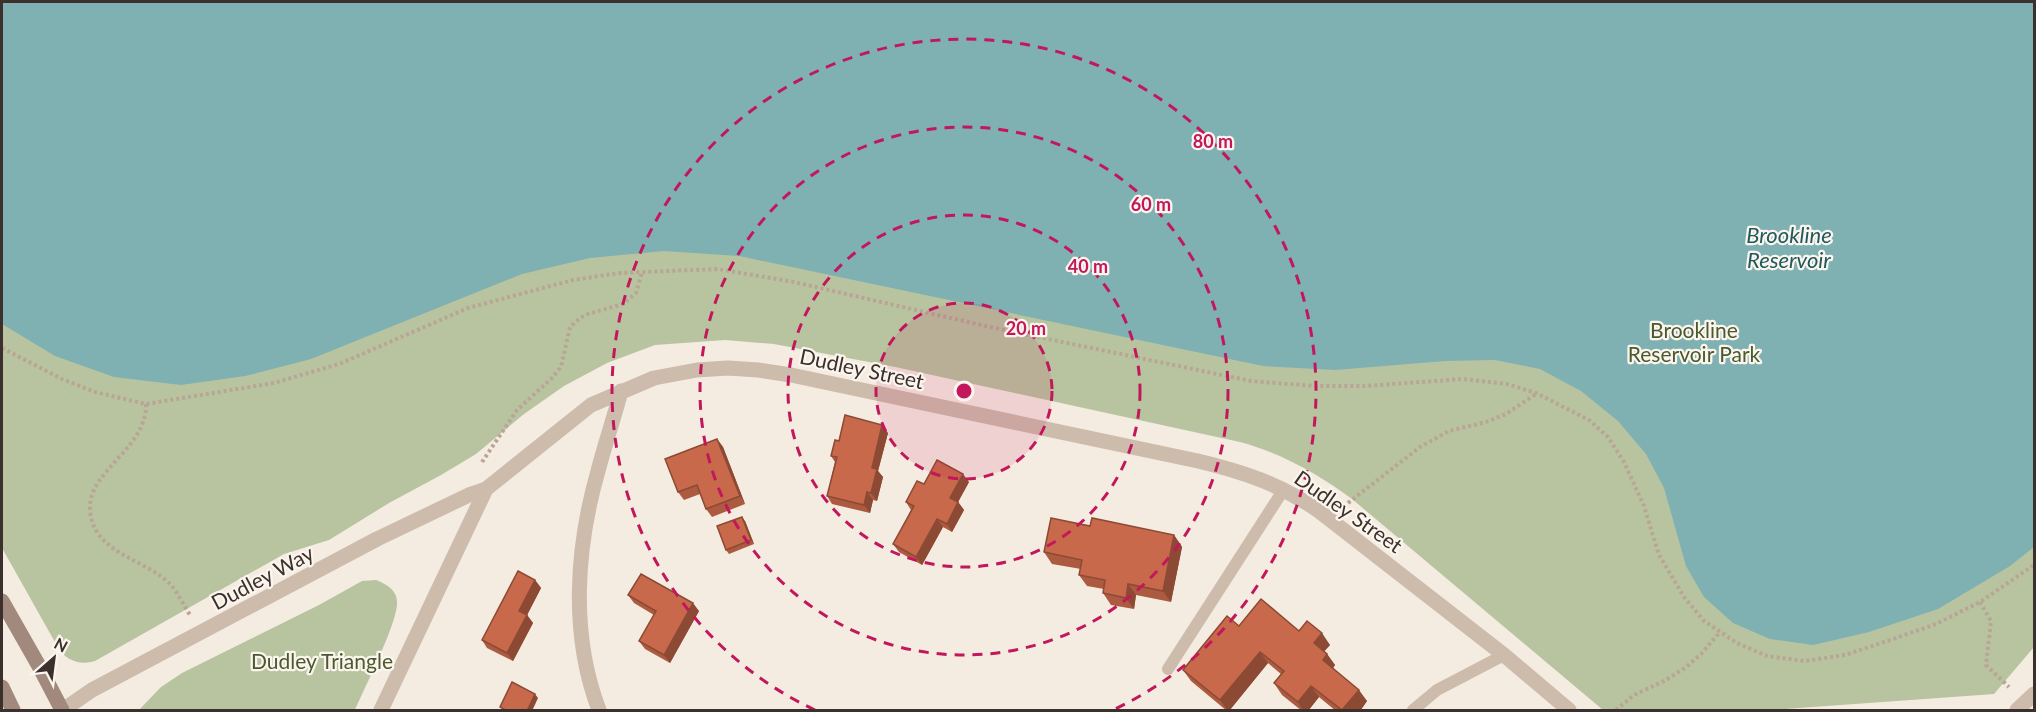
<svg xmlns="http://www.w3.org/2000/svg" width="2036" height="712" viewBox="0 0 2036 712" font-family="Lato,sans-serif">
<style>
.green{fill:#b8c4a0}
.water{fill:#7fb0b2}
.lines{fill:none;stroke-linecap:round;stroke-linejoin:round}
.path{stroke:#b9a596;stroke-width:4;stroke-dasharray:3 3;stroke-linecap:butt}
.service{stroke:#cdbbac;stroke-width:12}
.minor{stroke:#cdbbac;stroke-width:15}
.secondary{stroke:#a18a7d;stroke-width:15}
.wall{fill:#ac5a40}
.shaded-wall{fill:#8c4a34}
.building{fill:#c8694b;stroke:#8c4a34;stroke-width:1.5}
.ring{fill:none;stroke:#c2185b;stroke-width:3;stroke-dasharray:10 8}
.labels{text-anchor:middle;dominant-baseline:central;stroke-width:4.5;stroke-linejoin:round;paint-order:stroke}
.park-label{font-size:21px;fill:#4a5a2e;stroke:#fbf5ee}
.street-label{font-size:21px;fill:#3b302b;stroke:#fbf5ee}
.water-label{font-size:22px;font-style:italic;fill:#1f5a5e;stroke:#fbf5ee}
.centre{fill:#c2185b;stroke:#fbf5ee;stroke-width:3}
.ring-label{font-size:18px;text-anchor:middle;font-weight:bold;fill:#c2185b;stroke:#fbf5ee;stroke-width:4.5;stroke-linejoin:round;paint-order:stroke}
</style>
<rect width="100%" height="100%" fill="#f4ebe1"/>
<g class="green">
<path d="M2 2H2034V647L1994 694 1770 710H1603L1352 499C1318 474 1281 453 1240 442L895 367 774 344 725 340 655 345 607 363 564 386 524 414 476 454 441 475 389 503 329 540 284 554 95 661C81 665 70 662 60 651L2 548Z"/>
<path d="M376 580C386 584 397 590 397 602 398 622 364 689 355 710H139L161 687 182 673 319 605 362 581Z"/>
</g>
<path class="water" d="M2 2H2034V547L2010 566 1938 609 1869 632 1813 645 1770 639 1733 623 1704 597 1686 566 1664 488 1646 454 1618 421 1581 391 1540 369 1495 360 1445 361 1335 370 1263 366 739 256 664 251 590 258 522 274 311 359 245 376 181 385 114 377 55 356 2 324Z"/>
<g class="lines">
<g class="path">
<path d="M2 348 62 379 95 392 146 404 274 383 339 364 468 308 573 280 620 273 718 269 794 282 990 327 1251 381 1314 386H1365L1463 379 1507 384 1536 393 1589 420 1608 437 1624 462 1644 506 1659 555 1684 597 1704 621 1737 643 1767 656 1805 661 1845 655 1896 638 1936 624 1980 602 2034 565"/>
<path d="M146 404C147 449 87 471 90 510 93 554 145 558 171 585 178 593 184 606 190 615"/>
<path d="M482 462 517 410 551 379 561 367 570 327 580 318 588 314 623 304 636 293 642 272"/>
<path d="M1348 503 1420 447 1449 431 1486 422 1506 414 1536 394"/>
<path d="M1980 602 1991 621 1986 665 2009 687"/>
<path d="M1616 710 1634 695 1664 681 1685 668 1701 654 1720 632"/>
</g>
<g class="service">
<path d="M1168 669 1284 489"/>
<path d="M1413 710 1437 690 1504 655"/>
</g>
<g class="minor">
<path d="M63 710 92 690 377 539 471 494 486 489"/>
<path d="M381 710 486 489 591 405 654 378 697 370 728 368 758 370 791 375 1198 461C1244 472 1280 484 1319 511L1504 655 1569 710"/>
<path d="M599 710C570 634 576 548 598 471 605 444 614 418 621 391"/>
<path d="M2017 710 2034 694"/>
</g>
<g class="secondary">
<path d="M2 601 39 666 62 710"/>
<path d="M2 687 13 710"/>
</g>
</g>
<g class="wall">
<path d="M888 433 878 471 883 477 877 501 873 500 870 513 832 504 827 496 835 462 831 456 839 441Z"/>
<path d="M717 439 723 447 745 504 712 517 706 509 700 494 684 500 678 492Z"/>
<path d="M969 482 958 502 964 510 952 532 943 527 922 565 899 552 893 544 911 510 906 502Z"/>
<path d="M745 521 754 544 729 554 726 550Z"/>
<path d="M1090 526 1174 535 1182 547 1171 602 1136 595 1134 609 1111 605 1103 593 1104 589 1087 586 1079 575 1081 569 1052 564 1044 552Z"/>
<path d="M535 580 541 588 527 615 533 623 513 661 487 648 482 640Z"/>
<path d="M628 595 699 611 670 663 645 649 639 641 654 615 634 603Z"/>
<path d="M1239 626 1299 631 1330 645 1324 651 1327 654 1335 665 1333 668 1367 701 1360 711H1336L1319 697 1308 711H1302L1282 695 1274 683 1281 674 1268 663 1229 711H1227L1191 681 1183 670Z"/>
</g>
<g class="shaded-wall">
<path d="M882 425 888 433 878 471 883 477 877 501 871 493 872 468Z"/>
<path d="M717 439 723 447 745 504 740 496Z"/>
<path d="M963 474 969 482 958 502 964 510 952 532 947 524 950 498Z"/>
<path d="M867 492 873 500 870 513 864 505Z"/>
<path d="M742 517 745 521 754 544 751 540Z"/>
<path d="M937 519 943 527 922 565 916 557Z"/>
<path d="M1174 535 1182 547 1171 602 1163 591Z"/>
<path d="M535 580 541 588 525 619 519 611Z"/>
<path d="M1128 584 1136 595 1134 609 1126 598Z"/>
<path d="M693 603 699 611 670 663 664 655Z"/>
<path d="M527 615 533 623 513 661 507 653Z"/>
<path d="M1322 633 1330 645 1322 654 1314 643Z"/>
<path d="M1260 652 1268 663 1229 711H1228L1220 700Z"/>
<path d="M1327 654 1335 665 1331 671 1323 660Z"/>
<path d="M1311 686 1319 697 1308 711H1303L1298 702Z"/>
<path d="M1359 690 1367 701 1360 711H1342Z"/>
<path d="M535 694 538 698 532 711H527Z"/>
</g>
<g class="building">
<path d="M845 415 882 425 872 468 877 469 871 493 867 492 864 505 827 496 837 457 831 456 835 440 839 441Z"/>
<path d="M717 439 740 496 706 509 697 485 678 492 665 459Z"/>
<path d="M937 460 963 474 950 498 958 502 947 524 937 519 916 557 893 544 914 506 906 502 917 481 924 484Z"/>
<path d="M742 517 751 540 726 550 717 526Z"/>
<path d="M1051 518 1090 526 1092 518 1174 535 1163 591 1128 584 1126 598 1103 593 1105 580 1079 575 1082 560 1044 552Z"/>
<path d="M518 571 535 580 519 611 527 615 507 653 482 640Z"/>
<path d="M641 574 693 603 664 655 639 641 656 611 628 595Z"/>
<path d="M1261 599 1299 631 1307 621 1322 633 1314 643 1327 654 1323 660 1359 690 1342 710 1311 686 1298 702 1274 683 1284 671 1260 652 1220 700 1183 670 1227 616 1239 626Z"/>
<path d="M512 682 535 694 527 711H507L500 707Z"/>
</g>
<circle cx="964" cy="391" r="88" fill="#c2185b" fill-opacity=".12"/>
<g class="ring">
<circle cx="964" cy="391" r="88"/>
<circle cx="964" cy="391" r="176"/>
<circle cx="964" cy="391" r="264"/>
<path d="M815 710A352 352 0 1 1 1113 710"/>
</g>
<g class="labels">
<g class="park-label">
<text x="1694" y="329">Brookline<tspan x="1694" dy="24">Reservoir Park</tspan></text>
<text x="322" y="660">Dudley Triangle</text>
</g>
<g class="street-label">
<text transform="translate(862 368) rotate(12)">Dudley Street</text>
<text transform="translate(1349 511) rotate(35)">Dudley Street</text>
<text transform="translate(262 577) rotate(-28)">Dudley Way</text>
</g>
<g class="water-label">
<text x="1789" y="234">Brookline<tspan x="1789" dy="25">Reservoir</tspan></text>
</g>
</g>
<circle cx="964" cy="391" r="9" class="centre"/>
<g class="ring-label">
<text x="1213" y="148">80 m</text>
<text x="1151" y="211">60 m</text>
<text x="1088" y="273">40 m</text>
<text x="1026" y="335">20 m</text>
</g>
<rect width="2036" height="712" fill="none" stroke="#3b302b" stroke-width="6"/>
<g transform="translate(54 658) rotate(28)" stroke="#fbf5ee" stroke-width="4.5" paint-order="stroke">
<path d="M0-4.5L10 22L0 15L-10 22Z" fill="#3b302b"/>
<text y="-9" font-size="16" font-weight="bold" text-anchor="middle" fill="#3b302b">N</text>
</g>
</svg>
